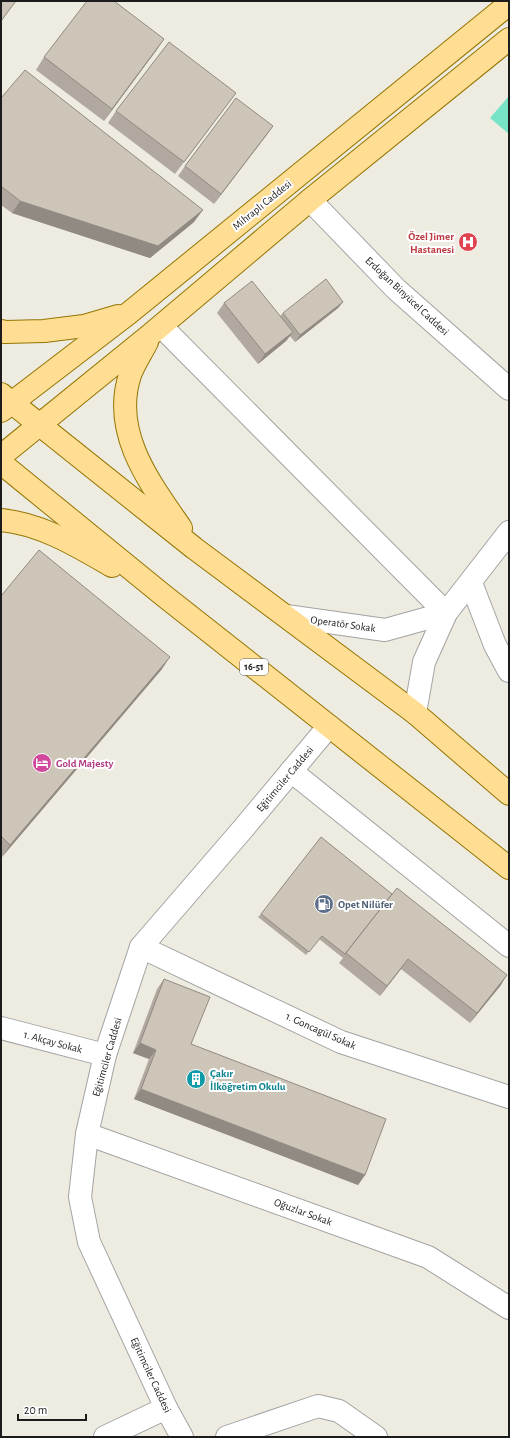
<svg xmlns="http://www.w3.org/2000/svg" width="510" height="1438" viewBox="0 0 510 1438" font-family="'Alegreya Sans',sans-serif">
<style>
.pitch{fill:#77e4c8}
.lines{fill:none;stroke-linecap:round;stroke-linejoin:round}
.minor-casing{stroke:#a3a3a3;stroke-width:24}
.major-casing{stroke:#937500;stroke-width:24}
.minor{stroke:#fff;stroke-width:22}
.major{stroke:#ffde94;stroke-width:22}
.wall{fill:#b1a99f}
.shaded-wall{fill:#908a82}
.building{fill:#cec5b9;stroke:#908a82}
.labels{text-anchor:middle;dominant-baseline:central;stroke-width:4;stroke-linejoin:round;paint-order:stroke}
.shield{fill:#fff;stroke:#606060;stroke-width:1}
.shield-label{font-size:10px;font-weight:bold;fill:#1c1c1c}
.street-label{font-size:11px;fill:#1c1c1c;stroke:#fff}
.health-label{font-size:11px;font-weight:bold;fill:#be3a42;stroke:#fff;text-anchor:end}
.hotel-label{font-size:11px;font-weight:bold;fill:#b23c85;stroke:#fff;text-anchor:start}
.service-label{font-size:11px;font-weight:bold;fill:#4e5e75;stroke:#fff;text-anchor:start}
.culture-label{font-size:11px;font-weight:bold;fill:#0d838f;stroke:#fff;text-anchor:start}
</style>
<rect width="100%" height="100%" fill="#eeebe0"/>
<path class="pitch" d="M509 96V134L490 118Z"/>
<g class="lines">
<defs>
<g id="minor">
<path d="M310 200 396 289 509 389"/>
<path d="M161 326 446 613"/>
<path d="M471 583 495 645 509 671"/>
<path d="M286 616 385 630 446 613"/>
<path d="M415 713 424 662 446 613 509 532"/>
<path d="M291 771 509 946"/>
<path d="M141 947 341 1042 509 1097"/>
<path d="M1 1028 105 1055"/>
<path d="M87 1134 428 1257 509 1308"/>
<path d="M105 1437 166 1408"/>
<path d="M182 1437 166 1408 89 1242 80 1197 87 1134 105 1055 141 947 242 830 329 726"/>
<path d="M227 1437 318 1406 339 1411 376 1437"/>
</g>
<g id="major">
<path d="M1 331 5 332 44 331 84 326 118 316"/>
<path d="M147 342C142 352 134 364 130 375 111 433 150 483 181 528"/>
<path d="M1 394 194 548 415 713 509 794"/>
<path d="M1 411 129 313 509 4"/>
<path d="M1 456 150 335 310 200 509 39"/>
<path d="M1 463 163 595 509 868"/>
<path d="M1 520C42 524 77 546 112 566"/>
</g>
</defs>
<use href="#minor" class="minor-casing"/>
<use href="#major" class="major-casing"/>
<use href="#minor" class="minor"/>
<use href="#major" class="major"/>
</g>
<g class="wall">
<path d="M164 39 104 121 36 70 44 57Z"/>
<path d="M1 98 194 222 150 258 12 213 1 205Z"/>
<path d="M227 105 175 174 108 123 116 111Z"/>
<path d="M273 126 214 204 178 176 185 166Z"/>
<path d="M343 302 338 308 295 342 290 336 286 341 258 364 217 313 224 303 280 316 283 313Z"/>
<path d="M1 596 162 669 2 857 1 856Z"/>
<path d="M261 914 501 985 470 1023 401 969 380 996 339 963 343 958 319 939 306 955 258 917Z"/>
<path d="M164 979 191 1044 365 1175 358 1185 134 1099 149 1059 133 1053 157 989Z"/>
</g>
<g class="shaded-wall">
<path d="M164 39 156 51 104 121 112 109Z"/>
<path d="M273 126 266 136 214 204 221 194Z"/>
<path d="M20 201 203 210 194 222 150 258 12 213Z"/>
<path d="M343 302 338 308 295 342 300 335Z"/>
<path d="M293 332 286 341 258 364 265 354Z"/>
<path d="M170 657 162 669 2 857 10 845Z"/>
<path d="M408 959 401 969 380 996 387 986Z"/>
<path d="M507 975 501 985 470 1023 477 1013Z"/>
<path d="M140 1043 156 1050 149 1059 133 1053Z"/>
<path d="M141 1089 365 1175 358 1185 134 1099Z"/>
</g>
<g class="building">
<path d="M1 1H16L1 21Z"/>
<path d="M87 1H114L164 39 112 109 44 57Z"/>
<path d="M169 42 236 93 184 162 116 111Z"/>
<path d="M25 70 203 210 158 246 20 201 1 186V98Z"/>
<path d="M236 98 273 126 221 194 185 166Z"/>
<path d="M326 279 343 302 300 335 283 313Z"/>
<path d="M252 281 293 332 265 354 224 303Z"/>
<path d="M39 550 170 657 10 845 1 836V596Z"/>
<path d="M321 837 392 894 345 954 322 936 309 952 261 914Z"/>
<path d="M397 888 507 975 477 1013 408 959 387 986 346 953Z"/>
<path d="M164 979 210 997 191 1044 386 1119 365 1175 141 1089 156 1050 140 1043Z"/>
</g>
<defs>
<symbol id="hospital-disc" viewBox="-11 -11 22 22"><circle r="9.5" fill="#e0444e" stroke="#fff"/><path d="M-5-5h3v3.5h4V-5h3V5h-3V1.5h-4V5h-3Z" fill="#fff"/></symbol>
<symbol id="hotel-disc" viewBox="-11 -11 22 22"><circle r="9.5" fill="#d1479c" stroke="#fff"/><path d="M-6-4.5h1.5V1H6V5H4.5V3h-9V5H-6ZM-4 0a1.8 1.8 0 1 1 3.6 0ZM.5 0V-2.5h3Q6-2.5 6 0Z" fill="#fff"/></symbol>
<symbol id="fuel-disc" viewBox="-11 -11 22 22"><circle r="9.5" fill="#5c6f8a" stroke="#fff"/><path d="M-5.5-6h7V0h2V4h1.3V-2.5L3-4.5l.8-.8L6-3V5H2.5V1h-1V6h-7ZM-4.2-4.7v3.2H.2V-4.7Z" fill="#fff"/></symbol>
<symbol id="building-disc" viewBox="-11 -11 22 22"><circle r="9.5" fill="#0f9aa8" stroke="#fff"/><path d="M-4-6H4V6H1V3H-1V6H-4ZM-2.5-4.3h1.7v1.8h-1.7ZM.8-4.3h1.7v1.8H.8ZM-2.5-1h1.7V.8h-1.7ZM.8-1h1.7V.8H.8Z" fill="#fff"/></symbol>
</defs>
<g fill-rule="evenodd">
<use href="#hospital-disc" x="457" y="231" width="22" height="22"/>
<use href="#hotel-disc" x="31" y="752" width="22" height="22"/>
<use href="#fuel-disc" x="313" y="893" width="22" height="22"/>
<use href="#building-disc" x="185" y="1068" width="22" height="22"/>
</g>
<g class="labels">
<rect class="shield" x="240" y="659" width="28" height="16" rx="3"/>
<g class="shield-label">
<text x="254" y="667">16-51</text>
</g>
<g class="street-label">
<text transform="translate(262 205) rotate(-39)">Mihraplı Caddesi</text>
<text transform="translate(407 296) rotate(43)">Erdoğan Binyücel Caddesi</text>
<text transform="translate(343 624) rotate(8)">Operatör Sokak</text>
<text transform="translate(285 779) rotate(-50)">Eğitimciler Caddesi</text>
<text transform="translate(321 1031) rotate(24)">1. Goncagül Sokak</text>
<text transform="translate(53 1042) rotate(15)">1. Akçay Sokak</text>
<text transform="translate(107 1057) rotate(-74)">Eğitimciler Caddesi</text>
<text transform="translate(303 1212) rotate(20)">Oğuzlar Sokak</text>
<text transform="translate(151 1375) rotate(65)">Eğitimciler Caddesi</text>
</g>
<g class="health-label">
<text x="454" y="236">Özel Jimer<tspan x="454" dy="13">Hastanesi</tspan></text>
</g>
<g class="hotel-label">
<text x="56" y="763">Gold Majesty</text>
</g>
<g class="service-label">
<text x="338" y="904">Opet Nilüfer</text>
</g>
<g class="culture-label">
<text x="210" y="1073">Çakır<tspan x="210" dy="13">İlköğretim Okulu</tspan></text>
</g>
</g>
<rect width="510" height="1438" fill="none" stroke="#1c1c1c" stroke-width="4"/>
<path d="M18 1414v6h68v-6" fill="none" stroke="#1c1c1c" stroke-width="2"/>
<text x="24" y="1414" font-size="12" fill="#1c1c1c" stroke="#ffffff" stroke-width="3" paint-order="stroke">20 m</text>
</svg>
